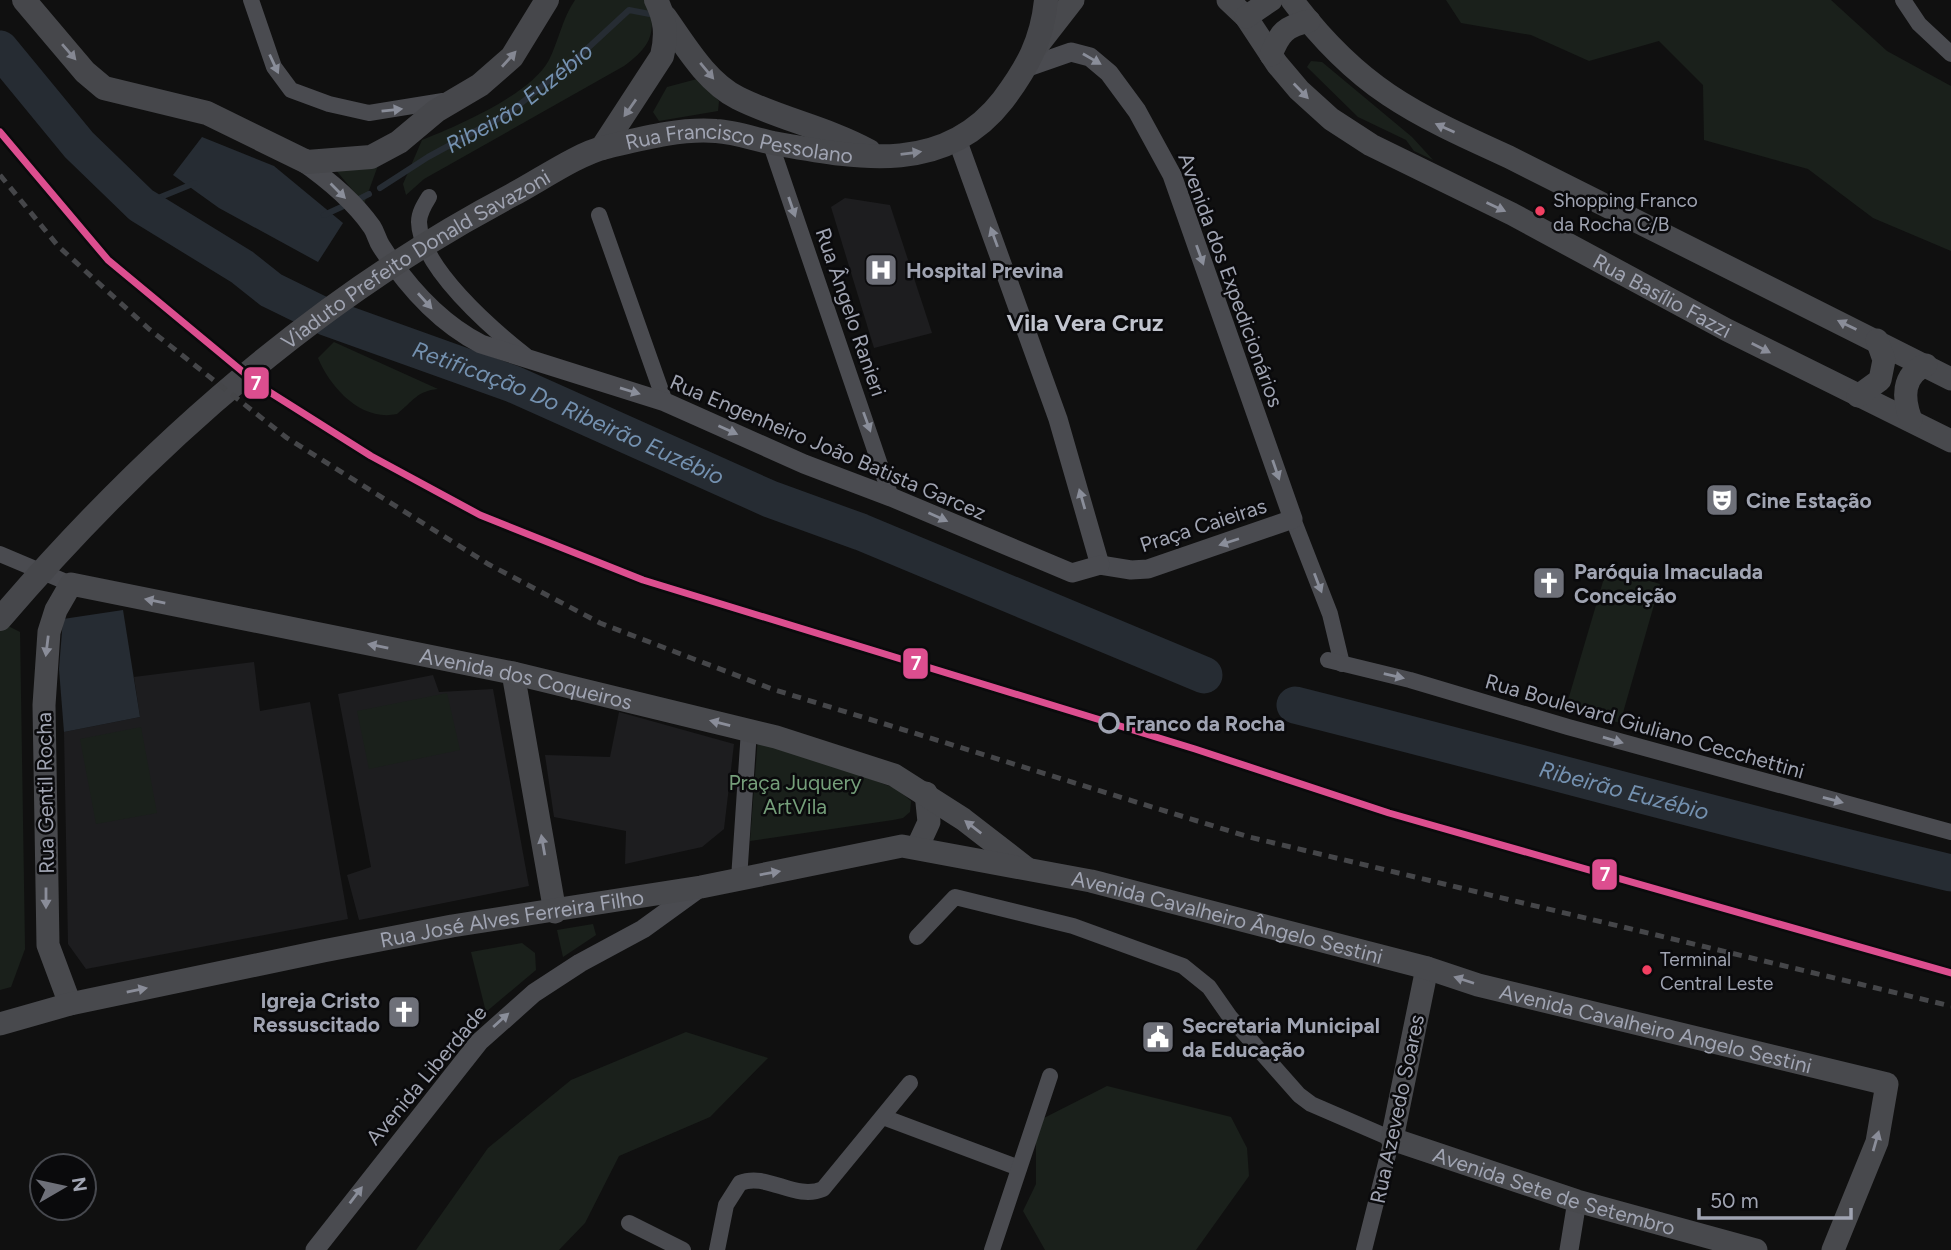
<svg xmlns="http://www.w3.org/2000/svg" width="1951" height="1250" viewBox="0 0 1951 1250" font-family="Figtree,sans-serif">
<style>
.built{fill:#1d1d1f}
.green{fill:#1a201b}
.water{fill:#262c33}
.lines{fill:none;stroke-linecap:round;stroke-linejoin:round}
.stream{stroke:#262c33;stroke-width:6}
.river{stroke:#262c33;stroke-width:37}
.minor{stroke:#4a4b50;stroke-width:16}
.tertiary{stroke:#4a4b50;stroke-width:19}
.secondary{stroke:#48494d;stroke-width:23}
.primary{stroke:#46474b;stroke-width:24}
.rail{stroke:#454649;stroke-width:5;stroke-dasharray:9 7;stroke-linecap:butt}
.rail-1-casing{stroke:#0a0a0c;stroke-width:12}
.rail-1{stroke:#dc4e8f;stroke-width:7}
.oneway{fill:#858893}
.oneway2{fill:#8a8e9a}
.oneway3{fill:#8a8d99}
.bus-dot{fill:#f24062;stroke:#0a0a0c;stroke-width:2.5}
.stop-dot{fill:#0a0a0c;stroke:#a0a4b2;stroke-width:3.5}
.labels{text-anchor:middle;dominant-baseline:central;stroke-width:5;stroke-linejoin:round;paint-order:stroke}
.bus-label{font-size:19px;fill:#a0a4b2;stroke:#0a0a0c;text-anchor:start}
.street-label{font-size:21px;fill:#a0a4b2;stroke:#0a0a0c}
.poi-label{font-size:21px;font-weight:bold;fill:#a0a4b2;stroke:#0a0a0c;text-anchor:start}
.stop-label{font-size:21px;font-weight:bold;fill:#a0a4b2;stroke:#0a0a0c;text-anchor:start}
.park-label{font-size:21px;fill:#759f7a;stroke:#0a0a0c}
.water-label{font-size:23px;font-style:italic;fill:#7491b0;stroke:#0a0a0c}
.quarter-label{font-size:24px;font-weight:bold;fill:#c1c4ce;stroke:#0a0a0c}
.line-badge{stroke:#0a0a0c;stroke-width:2.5}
.badge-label{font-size:19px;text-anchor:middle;font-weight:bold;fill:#fff}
</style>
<rect width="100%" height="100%" fill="#101010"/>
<g class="built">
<path d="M845 198 890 205 932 333 874 348 831 207Z"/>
<path d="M254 662 260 711 310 702 348 919 86 969 68 944 64 732 140 717 134 677Z"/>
<path d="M433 675 439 692 493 689 529 886 359 920 347 875 371 867 338 694Z"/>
<path d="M619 712 734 744 724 829 702 847 625 864 626 831 554 817 545 755 610 757Z"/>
</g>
<g class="green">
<path d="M575 0H650C655 35 652 45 624 66L424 179 406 195 403 184 422 140C458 126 531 94 549 60 559 40 562 19 575 0Z"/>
<path d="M1446 0H1831L1887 51 1951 86V251L1873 218 1808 169 1704 140 1703 85 1659 41 1589 61 1531 35 1461 23Z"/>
<path d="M1311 61 1322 62 1412 137 1433 160 1414 151 1406 140 1358 117 1307 67Z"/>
<path d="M697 79 719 101 718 111 659 121 653 112 667 87Z"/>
<path d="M381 157 364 204 335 169Z"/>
<path d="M334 342 438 389C417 391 413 401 397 414 361 422 330 387 318 358Z"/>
<path d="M1607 568 1660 584 1620 723 1566 707Z"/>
<path d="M0 622 20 632 25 949 11 987 0 990Z"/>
<path d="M447 693 460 750 369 769 357 711Z"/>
<path d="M141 727 157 813 96 824 80 739Z"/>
<path d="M758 737 897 789 911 801 910 812 903 818 893 820 750 841Z"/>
<path d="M593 924 596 935 563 957 557 930Z"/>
<path d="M522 943 535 953 536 970 486 1012 471 952Z"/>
<path d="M686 1032 768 1058 710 1117 619 1156 585 1223 559 1250H416L488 1148 571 1080Z"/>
<path d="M1107 1086 1231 1117 1247 1148 1249 1176 1196 1250H1045L1023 1211 1036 1184V1122Z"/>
</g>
<g class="water">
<path d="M202 137 274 166 343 223 318 262 219 208 173 175Z"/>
<path d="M123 610 140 717 64 732 59 669 63 619Z"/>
</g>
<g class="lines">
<g class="stream">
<path id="s1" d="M380 188 428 157 509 113 576 59 629 10 655 15"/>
<path d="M355 201 369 194"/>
<path d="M141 205 195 183"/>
<path d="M324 215 348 204"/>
</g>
<g class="river">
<path id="s2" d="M0 49 79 145 141 205 242 267 271 290 326 317 513 384 770 499 861 532 1204 675"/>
<path id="s3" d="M1295 705C1514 760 1731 821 1951 873"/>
</g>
<g class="minor">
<path d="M251 0 274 67 291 90 329 104 369 113 443 101"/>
<path d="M1903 0 1919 24 1951 54"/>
<path d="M770 142 891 497"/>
<path d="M429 197C424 205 419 213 419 222 420 267 492 329 525 355"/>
<path d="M599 215 665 402"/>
<path d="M1293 519 1330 614 1342 664"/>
<path d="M0 554 71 584"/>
<path d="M1328 660 1410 680 1568 727 1951 832"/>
<path d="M739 879 749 730"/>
<path d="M917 937 955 897 1073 926 1183 966 1209 987 1230 1017 1299 1095 1311 1104 1392 1139 1364 1250"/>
<path d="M883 1117 1019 1168"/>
<path d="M629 1223 683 1250"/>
<path d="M717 1250 726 1205 740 1183C767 1172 795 1201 823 1189L910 1083"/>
<path d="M992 1250 1050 1076"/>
</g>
<g class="tertiary">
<path d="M1028 67 1071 52 1090 57 1109 73 1137 111 1172 175 1293 519 1148 569 1131 570 1100 565"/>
<path d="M958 142 1058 419 1100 565"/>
<path d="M300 160C326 178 354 201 372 227 376 233 377 240 381 246 406 285 440 323 481 344L665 402 804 464 891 497 1072 573 1100 565"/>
<path d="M315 1250 479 1042 534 993 580 963 643 929 701 887"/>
<path d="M1569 1250 1577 1201"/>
</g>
<g class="secondary">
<path id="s4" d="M1228 0 1246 17 1277 64 1299 90 1331 119 1371 145 1512 214 1727 330 1951 441"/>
<path d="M1292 0C1358 88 1412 113 1509 157L1951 379"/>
<path d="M1246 17 1271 0"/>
<path d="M1038 45 1073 0"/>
<path d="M1271 55C1279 33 1286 26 1309 21"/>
<path d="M1858 396 1880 380 1884 360 1877 340"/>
<path d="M1911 420C1903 399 1901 375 1926 365"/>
<path d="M513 673 555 912"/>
<path d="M917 848 929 822 926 793"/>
<path id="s5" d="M1427 968 1392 1139 1577 1201 1756 1250"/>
<path id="s6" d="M70 1004 48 945 44 705 49 632 56 610 71 584 513 673 776 737 894 775 963 819 1025 867"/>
<path id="s7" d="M0 1024 70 1004 323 951 452 926 701 887 902 846 1091 881 1427 968 1478 985 1887 1084 1877 1142 1833 1250"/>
</g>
<g class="primary">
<path d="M24 0 85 72 104 88 207 113 307 162 371 157 399 142 436 111 480 85 512 57 547 0"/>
<path d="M665 17C685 45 706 82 738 98 780 119 827 128 869 151"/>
<path d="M602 148 662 56C667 35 666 20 656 0"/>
<path id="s8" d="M0 619C145 450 314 299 512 195 539 181 577 154 606 147 640 139 680 128 716 131 735 132 754 139 773 143 857 158 944 176 1003 100 1027 68 1042 41 1046 0"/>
</g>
<path class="rail" d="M0 175 58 246 149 329 287 438 488 564 600 623 772 689 1249 837 1951 1006"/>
<defs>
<path id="rail-1" d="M0 132 108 260 260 386 371 456 480 515 643 580 1195 749 1389 813 1951 973"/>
</defs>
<use href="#rail-1" class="rail-1-casing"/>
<use href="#rail-1" class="rail-1"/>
</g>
<defs><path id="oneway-solid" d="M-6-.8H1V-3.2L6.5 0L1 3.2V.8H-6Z" transform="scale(1.75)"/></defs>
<g class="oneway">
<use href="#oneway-solid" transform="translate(69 52) rotate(49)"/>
<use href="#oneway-solid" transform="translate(509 59) rotate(-48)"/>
<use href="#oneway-solid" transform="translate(707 71) rotate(50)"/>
<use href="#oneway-solid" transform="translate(630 108) rotate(125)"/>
<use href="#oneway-solid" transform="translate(911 153) rotate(-7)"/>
</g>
<g class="oneway2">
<use href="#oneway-solid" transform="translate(1092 59) rotate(30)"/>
<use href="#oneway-solid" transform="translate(274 64) rotate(65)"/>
<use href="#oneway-solid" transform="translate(392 110) rotate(-6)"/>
<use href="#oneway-solid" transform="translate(338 191) rotate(45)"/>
<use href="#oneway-solid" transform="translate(792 207) rotate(71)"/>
<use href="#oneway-solid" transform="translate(994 237) rotate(-110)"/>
<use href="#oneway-solid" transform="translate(1200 255) rotate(70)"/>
<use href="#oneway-solid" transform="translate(425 301) rotate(48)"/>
<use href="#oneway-solid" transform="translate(630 391) rotate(17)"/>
<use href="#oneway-solid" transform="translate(867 422) rotate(70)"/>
<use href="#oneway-solid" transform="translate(728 430) rotate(24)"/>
<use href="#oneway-solid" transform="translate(1276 470) rotate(71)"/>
<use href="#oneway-solid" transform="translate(1082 499) rotate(-106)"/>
<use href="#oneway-solid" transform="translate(938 517) rotate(24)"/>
<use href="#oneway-solid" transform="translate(1229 542) rotate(162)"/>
<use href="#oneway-solid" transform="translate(1318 583) rotate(69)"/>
<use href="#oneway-solid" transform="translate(1394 676) rotate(13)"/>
<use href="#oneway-solid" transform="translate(1613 740) rotate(16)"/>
<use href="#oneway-solid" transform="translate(1833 800) rotate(15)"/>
<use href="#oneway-solid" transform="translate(501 1020) rotate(-42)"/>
<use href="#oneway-solid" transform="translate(356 1195) rotate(-53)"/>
</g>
<g class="oneway3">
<use href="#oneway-solid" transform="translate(1301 91) rotate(46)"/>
<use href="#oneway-solid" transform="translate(1445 128) rotate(-156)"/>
<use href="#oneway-solid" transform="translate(1496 207) rotate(25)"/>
<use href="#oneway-solid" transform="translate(1847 325) rotate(-154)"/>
<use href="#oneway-solid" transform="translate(1761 348) rotate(27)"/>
<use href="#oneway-solid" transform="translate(155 601) rotate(-169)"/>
<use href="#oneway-solid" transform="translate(47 646) rotate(97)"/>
<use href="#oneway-solid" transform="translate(378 646) rotate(-169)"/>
<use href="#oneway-solid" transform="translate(720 723) rotate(-166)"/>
<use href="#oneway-solid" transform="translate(973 827) rotate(-142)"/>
<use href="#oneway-solid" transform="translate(543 845) rotate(-100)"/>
<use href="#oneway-solid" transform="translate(770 873) rotate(-10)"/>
<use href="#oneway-solid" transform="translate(46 898) rotate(90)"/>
<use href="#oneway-solid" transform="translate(1464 980) rotate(-162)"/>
<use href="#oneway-solid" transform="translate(137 990) rotate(-12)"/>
<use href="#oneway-solid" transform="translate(1876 1141) rotate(-74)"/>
</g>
<defs>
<symbol id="hospital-square" viewBox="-11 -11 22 22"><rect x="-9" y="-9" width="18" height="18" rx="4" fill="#6e7079" stroke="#0a0a0c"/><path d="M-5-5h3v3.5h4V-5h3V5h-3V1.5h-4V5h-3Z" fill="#fff"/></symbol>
<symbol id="theatre-square" viewBox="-11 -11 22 22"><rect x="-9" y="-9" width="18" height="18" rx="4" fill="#6e7079" stroke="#0a0a0c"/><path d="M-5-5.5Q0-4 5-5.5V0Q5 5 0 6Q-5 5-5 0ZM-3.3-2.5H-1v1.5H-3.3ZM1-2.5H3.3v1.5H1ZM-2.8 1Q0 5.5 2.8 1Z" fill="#fff"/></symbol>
<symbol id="church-square" viewBox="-11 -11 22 22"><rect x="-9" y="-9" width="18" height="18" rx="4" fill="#6e7079" stroke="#0a0a0c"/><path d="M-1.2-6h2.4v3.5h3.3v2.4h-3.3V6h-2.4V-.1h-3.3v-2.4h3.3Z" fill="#fff"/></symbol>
<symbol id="civic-square" viewBox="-11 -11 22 22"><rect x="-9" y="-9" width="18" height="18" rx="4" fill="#6e7079" stroke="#0a0a0c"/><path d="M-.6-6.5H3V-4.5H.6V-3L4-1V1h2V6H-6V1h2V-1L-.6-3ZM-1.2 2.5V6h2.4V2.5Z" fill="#fff"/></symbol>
</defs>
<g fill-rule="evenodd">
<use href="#hospital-square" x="862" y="251" width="38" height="38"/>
<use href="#theatre-square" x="1703" y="481" width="38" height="38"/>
<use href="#church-square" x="1530" y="564" width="38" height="38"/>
<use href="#church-square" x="385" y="993" width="38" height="38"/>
<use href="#civic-square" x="1139" y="1018" width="38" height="38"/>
</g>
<g class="bus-dot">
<circle cx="1540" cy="211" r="6"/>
<circle cx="1647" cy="970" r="6"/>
</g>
<circle class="stop-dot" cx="1109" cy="723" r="9"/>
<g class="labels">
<g class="bus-label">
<text x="1553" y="200">Shopping Franco<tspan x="1553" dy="24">da Rocha C/B</tspan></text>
<text x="1660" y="959">Terminal<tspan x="1660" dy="24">Central Leste</tspan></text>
</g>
<g class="street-label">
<text stroke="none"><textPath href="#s8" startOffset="910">Rua Francisco Pessolano</textPath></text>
<text stroke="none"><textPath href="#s8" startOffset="553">Viaduto Prefeito Donald Savazoni</textPath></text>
<text transform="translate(1231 280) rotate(70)">Avenida dos Expedicionários</text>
<text stroke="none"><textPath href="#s4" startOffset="534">Rua Basílio Fazzi</textPath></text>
<text transform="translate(851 312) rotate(71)">Rua Ângelo Ranieri</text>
<text transform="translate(828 447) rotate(23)">Rua Engenheiro João Batista Garcez</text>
<text transform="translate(1203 525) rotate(-18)">Praça Caieiras</text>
<text stroke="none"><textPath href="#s6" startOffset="894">Avenida dos Coqueiros</textPath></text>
<text transform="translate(1645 726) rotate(16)">Rua Boulevard Giuliano Cecchettini</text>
<text transform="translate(45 793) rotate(-91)">Rua Gentil Rocha</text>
<text stroke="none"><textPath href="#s7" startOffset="1253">Avenida Cavalheiro Ângelo Sestini</textPath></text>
<text stroke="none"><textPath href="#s7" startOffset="523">Rua José Alves Ferreira Filho</textPath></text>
<text stroke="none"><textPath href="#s7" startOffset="1696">Avenida Cavalheiro Angelo Sestini</textPath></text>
<text transform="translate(426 1075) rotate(-50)">Avenida Liberdade</text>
<text transform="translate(1397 1109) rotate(-78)">Rua Azevedo Soares</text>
<text stroke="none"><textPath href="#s5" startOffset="345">Avenida Sete de Setembro</textPath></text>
</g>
<g class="poi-label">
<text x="906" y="270">Hospital Previna</text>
<text x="1746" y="500">Cine Estação</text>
<text x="1574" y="571">Paróquia Imaculada<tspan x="1574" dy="24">Conceição</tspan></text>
<text x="380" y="1000" text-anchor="end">Igreja Cristo<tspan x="380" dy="24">Ressuscitado</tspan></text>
<text x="1182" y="1025">Secretaria Municipal<tspan x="1182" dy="24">da Educação</tspan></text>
</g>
<g class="stop-label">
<text x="1125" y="723">Franco da Rocha</text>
</g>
<g class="park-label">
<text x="795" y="782">Praça Juquery<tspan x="795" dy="24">ArtVila</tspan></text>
</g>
<g class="water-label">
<text stroke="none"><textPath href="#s1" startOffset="166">Ribeirão Euzébio</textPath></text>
<text stroke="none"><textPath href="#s2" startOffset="688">Retificação Do Ribeirão Euzébio</textPath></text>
<text stroke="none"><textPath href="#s3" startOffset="340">Ribeirão Euzébio</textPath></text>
</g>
<g class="quarter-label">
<text x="1085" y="322">Vila Vera Cruz</text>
</g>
</g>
<g class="line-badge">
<rect x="243" y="366" width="27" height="34" rx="7" fill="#dc4e8f"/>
<rect x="902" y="647" width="27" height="33" rx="7" fill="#dc4e8f"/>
<rect x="1591" y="858" width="27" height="33" rx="7" fill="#dc4e8f"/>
</g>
<g class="badge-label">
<text x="256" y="390">7</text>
<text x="916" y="670">7</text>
<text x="1605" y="881">7</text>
</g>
<g transform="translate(63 1187) rotate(81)"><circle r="33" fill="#0a0a0c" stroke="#46484e" stroke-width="2"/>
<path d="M0-5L12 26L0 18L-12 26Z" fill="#6e7079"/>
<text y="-10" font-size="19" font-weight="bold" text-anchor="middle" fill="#a0a4b2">N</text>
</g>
<path d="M1699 1208v10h152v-10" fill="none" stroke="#a0a4b2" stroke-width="3.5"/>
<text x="1710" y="1208" font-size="21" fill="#a0a4b2" stroke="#0a0a0c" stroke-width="5" paint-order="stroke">50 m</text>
</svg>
